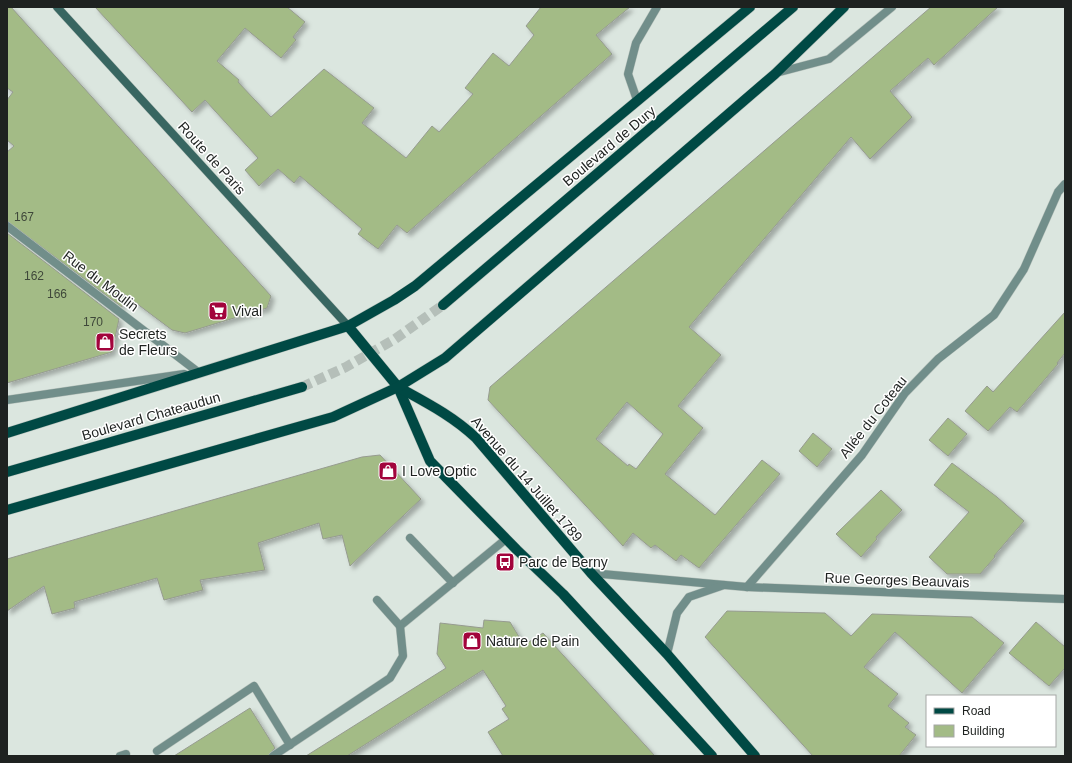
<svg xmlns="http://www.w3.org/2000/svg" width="1072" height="763" viewBox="0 0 1072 763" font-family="Arial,sans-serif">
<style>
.building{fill:#a3bb86;stroke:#969b90;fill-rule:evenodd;filter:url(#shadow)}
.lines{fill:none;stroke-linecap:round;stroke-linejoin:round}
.primary-tunnel{stroke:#b5bfb9;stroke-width:10;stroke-dasharray:10 5;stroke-linecap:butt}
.lane-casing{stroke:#b9c3bd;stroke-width:9}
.street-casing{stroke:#b9c3bd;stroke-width:9}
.secondary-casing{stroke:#b9c3bd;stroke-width:9}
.primary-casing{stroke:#b9c3bd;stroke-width:11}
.lane{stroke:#718e8a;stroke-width:8}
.street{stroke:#718e8a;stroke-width:8}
.secondary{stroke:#386661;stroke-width:8}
.primary{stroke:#004944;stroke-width:10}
.labels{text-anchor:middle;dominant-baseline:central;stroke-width:3;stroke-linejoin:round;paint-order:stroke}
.number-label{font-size:12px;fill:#3f483a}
.street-label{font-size:14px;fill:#1e2220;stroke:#fff}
.poi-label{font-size:14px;fill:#1e2220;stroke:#fff;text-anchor:start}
</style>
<defs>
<filter id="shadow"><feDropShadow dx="3.5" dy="3.5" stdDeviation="2" flood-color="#0004"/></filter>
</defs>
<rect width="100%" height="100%" fill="#dbe6df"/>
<g class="building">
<path d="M7 7H11L271 296 267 308 185 333 172 330 124 294 122 307 7 221V152L14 146 7 140V100L13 92 7 88Z"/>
<path d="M95 7H287L305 22 293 37 296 40 281 58 245 28 217 61 239 80 238 82 271 117 324 69 374 108 362 123 406 158 432 126 439 132 473 94 465 88 493 53 509 66 534 35 526 26 541 7H630L596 35 612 54 407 233 397 225 378 249 358 234 362 229 300 176 294 183 278 169 259 186 245 170 258 158 205 100 192 112Z"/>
<path d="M931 7H998L934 65 928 58 890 91 912 117 870 159 851 137 689 327 721 355 678 406 703 428 665 474 715 515 762 460 780 474 699 568 681 555 676 561 655 545 651 548 633 533 623 546 488 400 490 387ZM627 402 663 434 636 469 629 464 628 466 596 439Z"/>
<path d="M7 233 119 319 112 352 7 383Z"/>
<path d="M1065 312V353L1057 363 1058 364 1017 412 1010 407 988 431 965 411 987 386 993 392Z"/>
<path d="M948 418 967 434 948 456 929 440Z"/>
<path d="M813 433 832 449 817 467 799 451Z"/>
<path d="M380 455 421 499 350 566 342 535 323 539 319 523 258 543 265 570 200 580 203 590 164 600 157 578 74 602 75 608 52 614 44 586 7 611V559L362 457Z"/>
<path d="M952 463 997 497 1024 521 994 556 995 557 980 574H947L929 557 969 512 934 485Z"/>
<path d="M881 490 902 510 876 537 877 539 861 557 836 534Z"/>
<path d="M727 611 825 613 851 636 872 614 972 617 1004 643 962 693 895 632 864 667 898 694 888 706 909 723 905 727 916 735 899 756H813L705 637Z"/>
<path d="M484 620 510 622 524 645 543 633 655 756H503L488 732 509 719 502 709 506 706 483 670 347 756H306L446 668 437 654 440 623 483 628Z"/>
<path d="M1036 622 1065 647V668L1049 686 1009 653Z"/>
<path d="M250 708 275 748 268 756H174Z"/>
</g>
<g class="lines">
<path class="primary-tunnel" d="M302 387 346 367 395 339 443 305"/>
<defs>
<g id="lane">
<path d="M410 538 453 583"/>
<path d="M377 600 400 626 506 539"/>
<path d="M157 751 254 686 290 745"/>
<path d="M120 756 126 754V756"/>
<path d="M273 756 390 678 403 656 400 626"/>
</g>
<g id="street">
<path d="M776 73 829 59 892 7"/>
<path d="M637 100 628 74 636 43 657 7"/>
<path d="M7 226 198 372"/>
<path d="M7 400 184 374"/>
<path d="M591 573 747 587 1065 599"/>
<path d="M747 587 862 455 905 393 938 359 994 315 1024 269 1058 192 1065 184"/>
<path d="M667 654 677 613 689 597 724 585"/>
</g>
<path id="secondary" d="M57 7 348 326"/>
<g id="primary">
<path d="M443 305 793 7"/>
<path d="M348 326 398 387 430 461 517 550 563 594 712 756"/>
<path d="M398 387C425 402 453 416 476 438L591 573 667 654 755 756"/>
<path d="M7 433 348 326 394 300 415 286 750 7"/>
<path d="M7 472 302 387"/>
<path d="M7 510 333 417 398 387 445 358 775 74 844 7"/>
</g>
</defs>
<use href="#lane" class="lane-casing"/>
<use href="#street" class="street-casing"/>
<use href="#secondary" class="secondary-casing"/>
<use href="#primary" class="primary-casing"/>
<use href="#lane" class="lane"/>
<use href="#street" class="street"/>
<use href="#secondary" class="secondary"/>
<use href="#primary" class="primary"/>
</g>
<defs>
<symbol id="supermarket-square" viewBox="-11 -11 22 22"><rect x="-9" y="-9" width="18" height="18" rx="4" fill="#a2043c" stroke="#fff"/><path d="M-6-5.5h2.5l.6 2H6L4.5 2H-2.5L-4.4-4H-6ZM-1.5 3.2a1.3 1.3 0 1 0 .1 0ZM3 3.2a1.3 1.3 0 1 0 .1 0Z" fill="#fff"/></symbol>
<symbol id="shop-square" viewBox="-11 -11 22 22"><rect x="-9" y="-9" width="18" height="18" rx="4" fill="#a2043c" stroke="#fff"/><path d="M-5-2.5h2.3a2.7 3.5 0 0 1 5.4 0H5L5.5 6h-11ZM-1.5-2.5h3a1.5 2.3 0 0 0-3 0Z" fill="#fff"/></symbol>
<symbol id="bus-square" viewBox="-11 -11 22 22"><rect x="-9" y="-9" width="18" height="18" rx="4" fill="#a2043c" stroke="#fff"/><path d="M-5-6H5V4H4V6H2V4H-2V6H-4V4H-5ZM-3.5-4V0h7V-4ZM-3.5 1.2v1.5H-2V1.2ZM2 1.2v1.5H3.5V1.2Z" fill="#fff"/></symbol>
</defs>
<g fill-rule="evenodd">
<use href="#supermarket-square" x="207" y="300" width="22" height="22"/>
<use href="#shop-square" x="94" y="331" width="22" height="22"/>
<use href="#shop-square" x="377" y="460" width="22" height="22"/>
<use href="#bus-square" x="494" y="551" width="22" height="22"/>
<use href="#shop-square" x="461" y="630" width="22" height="22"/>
</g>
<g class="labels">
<g class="number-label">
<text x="24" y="217">167</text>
<text x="34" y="276">162</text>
<text x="57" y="294">166</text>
<text x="93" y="322">170</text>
</g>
<g class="street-label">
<text transform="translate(609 146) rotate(-40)">Boulevard de Dury</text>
<text transform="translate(212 158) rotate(48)">Route de Paris</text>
<text transform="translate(101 281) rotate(37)">Rue du Moulin</text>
<text transform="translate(151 416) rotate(-16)">Boulevard Chateaudun</text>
<text transform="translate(873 417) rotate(-52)">Allée du Coteau</text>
<text transform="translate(527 479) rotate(49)">Avenue du 14 Juillet 1789</text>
<text transform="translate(897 580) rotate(2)">Rue Georges Beauvais</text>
</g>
<g class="poi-label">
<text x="232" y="311">Vival</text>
<text x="119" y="334">Secrets<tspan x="119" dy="16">de Fleurs</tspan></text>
<text x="402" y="471">I Love Optic</text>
<text x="519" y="562">Parc de Berny</text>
<text x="486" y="641">Nature de Pain</text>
</g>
</g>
<rect width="1072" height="763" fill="none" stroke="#1e2220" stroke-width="16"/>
<rect x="926" y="695" width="130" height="52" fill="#ffffff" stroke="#a5a7a6"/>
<rect x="934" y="708" width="20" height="6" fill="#004944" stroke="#a5a7a6"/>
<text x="962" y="715" font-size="12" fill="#1e2220">Road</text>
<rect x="934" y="725" width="20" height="12" fill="#a3bb86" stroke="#a5a7a6"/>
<text x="962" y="735" font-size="12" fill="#1e2220">Building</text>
</svg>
